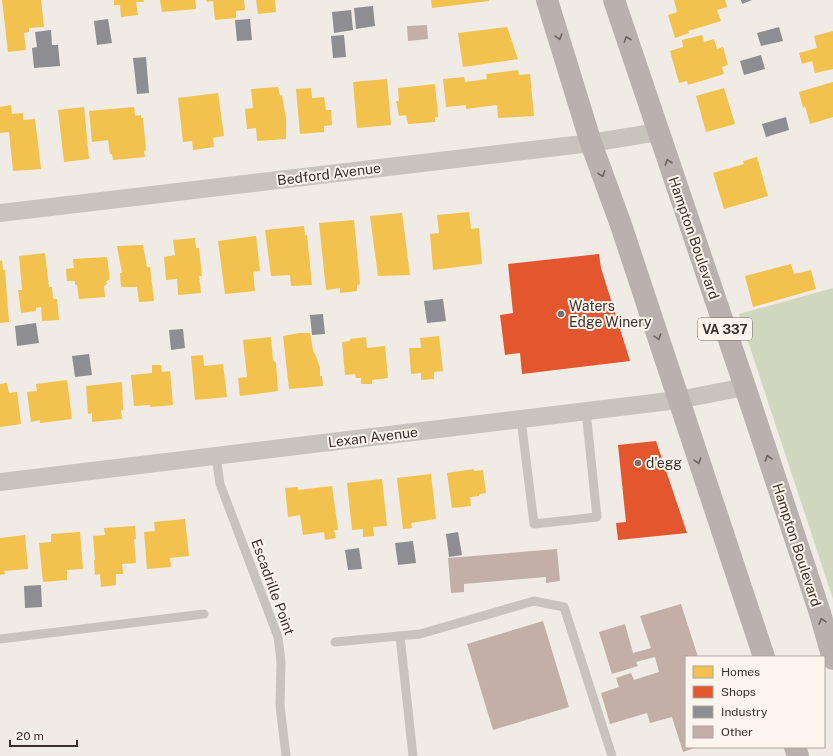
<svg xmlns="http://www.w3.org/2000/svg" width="833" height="756" viewBox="0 0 833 756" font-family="'Public Sans',sans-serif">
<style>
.green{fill:#d1d6bf}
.homes{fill:#f2c14e}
.shops{fill:#e4572e}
.industry{fill:#8d8d92}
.building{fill:#c3afa7}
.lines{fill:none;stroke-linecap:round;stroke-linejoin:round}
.service{stroke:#c9c3be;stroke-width:9}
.minor{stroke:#c9c3be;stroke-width:18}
.primary{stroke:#b8b1ad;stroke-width:22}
.oneway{stroke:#6d645f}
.poi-dot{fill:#7a716c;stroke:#fbf5ee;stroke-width:1.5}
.labels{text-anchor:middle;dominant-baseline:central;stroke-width:4;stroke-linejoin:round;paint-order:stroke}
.shield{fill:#fbf5ee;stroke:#756b66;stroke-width:1}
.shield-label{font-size:13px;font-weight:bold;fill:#3b302b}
.street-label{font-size:14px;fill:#3b302b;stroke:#fbf5ee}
.poi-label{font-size:14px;fill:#3b302b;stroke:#fbf5ee;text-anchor:start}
</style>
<rect width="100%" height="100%" fill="#f0ebe5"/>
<path class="green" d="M833 288V599L739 314Z"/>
<g class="homes">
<path d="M2 0H41L44 27 29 28V32L24 33 26 50 8 52Z"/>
<path d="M114 0H143L144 2H136L138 15 121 17 120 5H114Z"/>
<path d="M160 0H195L196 9 162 12Z"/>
<path d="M206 0H244L245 10 236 11V18L215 20 213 1 207 2Z"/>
<path d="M256 0H275L276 12 258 14Z"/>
<path d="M431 0H489V1L432 8Z"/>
<path d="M674 0H725L727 7 717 10 721 21 688 31 689 33 675 38 668 15 677 12Z"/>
<path d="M507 27 518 59 463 67 458 33Z"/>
<path d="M833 31V69L815 73 812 61 802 64 799 53 817 48 814 36Z"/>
<path d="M702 35 704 42 714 39 717 49 723 47 728 65 722 67 724 74 688 85 687 81 679 83 670 51 683 47 682 40Z"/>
<path d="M518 70 519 75 530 74 534 116 498 118 497 105 466 109V105L446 107 443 79 464 77 465 82 487 79 486 74Z"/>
<path d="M387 79 391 125 357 128 353 82Z"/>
<path d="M833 82V117L810 124 805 106 803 108 799 92Z"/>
<path d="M435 84 438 117H435V122L408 124 406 115 399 116 396 101H399L398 88Z"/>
<path d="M278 87 280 96 282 95 286 119V139L257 141 256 128 247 129 245 109 253 108 251 89Z"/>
<path d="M311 88 312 98 324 97 326 110H331L332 125 324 126V132L300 134 296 89Z"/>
<path d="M724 88 735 124 706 132 696 96Z"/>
<path d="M218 93 224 136 213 138 214 147 193 150 192 141 183 142 178 98Z"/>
<path d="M11 105 12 114 23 113V120L35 119 41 169 13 171 9 132 0 133V107Z"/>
<path d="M84 107 89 159 64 162 58 110Z"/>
<path d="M134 107 135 116 141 115V118H143L146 150 144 151 145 157 113 160 112 154H110L108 140 92 142 89 111Z"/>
<path d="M757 157 768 196 724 209 713 173 744 164 743 161Z"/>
<path d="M469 212 471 229 479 228 482 264 433 270 430 234 439 233 437 215Z"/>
<path d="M402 213 410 275 378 276 370 216Z"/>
<path d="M354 220 360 284 357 285V291L340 293V288L326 290 319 223Z"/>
<path d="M304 226 305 235H307L312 285 291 286 290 275 271 276 265 230Z"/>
<path d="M256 236 260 271 253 272 255 291 225 294 218 241Z"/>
<path d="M195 238 196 248H199L202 276H199L201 293 178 295 177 279 166 280 164 257 175 255 173 240Z"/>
<path d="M143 245 147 267H150L154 301 139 302 137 287H121L120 273H122L117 246Z"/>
<path d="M45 253 49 287H52L53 299H57L59 320 42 321 41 307 36 308V311L21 313 18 290H22L19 256Z"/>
<path d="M107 257 109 273V280L106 281 107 284 104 286 105 297 79 299 77 285H75V281H67L66 269 74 268 73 259Z"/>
<path d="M2 260 3 270H5L9 322 0 323V261Z"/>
<path d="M791 264 794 274 811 270 816 289 753 307 745 276Z"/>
<path d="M299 333H310L313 351 316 356 320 368V376H322L323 386 289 389 283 336Z"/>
<path d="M439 336 443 371 434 372V379L421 380V373L411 374 409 348H421L420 338Z"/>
<path d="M271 337 273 360 276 363 278 391 240 396 238 378 247 377 243 340Z"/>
<path d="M366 337 367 348 385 346 388 378 372 380V384H361V378H356L355 374 345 375 342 342 350 341V339Z"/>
<path d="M203 355 204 366 223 364 227 397 195 400 191 356Z"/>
<path d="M152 365H161L162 372 170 371 173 405 150 407V405L134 406 131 375 152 373Z"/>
<path d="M67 380 72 419 40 423V420L31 422 27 392 37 391 36 384Z"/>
<path d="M122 382 123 410H121L122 419 92 422V413L88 414 86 386Z"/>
<path d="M7 383 9 393 17 392 21 424 0 427V384Z"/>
<path d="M474 469V471L483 470 486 493 479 494V496L470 497 471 506 452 508 447 473Z"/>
<path d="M431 474 436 519 411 523 412 528 403 529 397 478Z"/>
<path d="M382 479 387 526 373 527 374 536 363 537V529L352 530 347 483Z"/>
<path d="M332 486 338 530H334L336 538 325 540 324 532 303 535 300 515 288 517 285 488 298 487V490Z"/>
<path d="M185 519 189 556 170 558 171 567 147 569 144 532 155 531 154 522Z"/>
<path d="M135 526 136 539H134L136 563 122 564 123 574H116V585L101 587 100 574 95 575 94 560H95L93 536 105 535 104 528Z"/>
<path d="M80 532 83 569 67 570V580L43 582 39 543 51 542V534Z"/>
<path d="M25 535 28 569 4 571 5 574 0 575V538Z"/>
</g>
<g class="shops">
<path d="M599 254 601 268 630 361 522 374 520 353 505 355 500 315 513 313 508 264Z"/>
<path d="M656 441 687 533 618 540 616 523 626 522 618 445Z"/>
</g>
<g class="industry">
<path d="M741 0H752L742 4Z"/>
<path d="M373 6 375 26 356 29 354 8Z"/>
<path d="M351 10 353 30 334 33 332 12Z"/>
<path d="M108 19 112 43 97 45 94 21Z"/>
<path d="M250 19 252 40 237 41 235 20Z"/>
<path d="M779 27 783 41 761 46 757 33Z"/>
<path d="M51 30 52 45H58L60 66 34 68 32 48 37 47 35 32Z"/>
<path d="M344 35 346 57 333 58 331 36Z"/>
<path d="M761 55 765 69 744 75 740 61Z"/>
<path d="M146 57 149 93 137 94 133 58Z"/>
<path d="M786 117 789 130 766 137 762 124Z"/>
<path d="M443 299 446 321 427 323 424 301Z"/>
<path d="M323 314 325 334 312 335 310 315Z"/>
<path d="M36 323 39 343 17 346 15 326Z"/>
<path d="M183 329 185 348 171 350 169 330Z"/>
<path d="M89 354 92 375 75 377 72 356Z"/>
<path d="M458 532 462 555 449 557 446 534Z"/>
<path d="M413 541 416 563 398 565 395 543Z"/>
<path d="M359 548 362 569 348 570 345 550Z"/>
<path d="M41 585 42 607 25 608 24 586Z"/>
</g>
<g class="building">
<path d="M427 25 428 39 408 41 407 26Z"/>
<path d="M557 549 560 581 546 583V577L464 584V592L451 593 448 558Z"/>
<path d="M681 604 698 657H686V747H697L683 752 672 717 650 723 647 713 610 724 601 693 619 687 616 678 631 673 634 680 659 672 655 657 636 662 638 666 612 674 599 632 625 624 633 653 651 648 640 616Z"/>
<path d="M543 621 569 707 493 730 467 644Z"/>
</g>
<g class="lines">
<g class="service">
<path d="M521 419 534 524 597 517 586 411"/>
<path d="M216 456 220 484 278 637 281 662 280 705 286 756"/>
<path d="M400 636 413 756"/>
<path d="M0 639 204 614"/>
<path d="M335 642 420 634 534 601 564 607 612 756"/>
</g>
<g class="minor">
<path d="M0 213 591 143 658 132"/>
<path d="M0 482 678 400 745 387"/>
</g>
<g class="primary">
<path d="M547 0 591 143 621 225 764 657"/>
<path d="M614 0 745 387 820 613 833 659"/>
<path d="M795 747 798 756"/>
</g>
</g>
<defs><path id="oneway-chevron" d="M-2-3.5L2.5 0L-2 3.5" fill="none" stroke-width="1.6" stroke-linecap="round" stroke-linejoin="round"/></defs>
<g class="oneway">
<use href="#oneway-chevron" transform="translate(559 37) rotate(73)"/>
<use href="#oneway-chevron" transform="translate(627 39) rotate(-109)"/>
<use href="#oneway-chevron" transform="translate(668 162) rotate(-109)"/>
<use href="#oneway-chevron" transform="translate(602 174) rotate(70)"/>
<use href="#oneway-chevron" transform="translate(658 337) rotate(72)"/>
<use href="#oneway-chevron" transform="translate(768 458) rotate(-108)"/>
<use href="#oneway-chevron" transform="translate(698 461) rotate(72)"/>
<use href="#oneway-chevron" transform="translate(822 621) rotate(-106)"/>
</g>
<g class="poi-dot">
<circle cx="561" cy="314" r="4"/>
<circle cx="638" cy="463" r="4"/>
</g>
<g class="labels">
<rect class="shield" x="698" y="318" width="54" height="22" rx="3"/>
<g class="shield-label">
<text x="725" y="329">VA 337</text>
</g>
<g class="street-label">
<text transform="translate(329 174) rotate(-7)">Bedford Avenue</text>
<text transform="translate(694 238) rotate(71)">Hampton Boulevard</text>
<text transform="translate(373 437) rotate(-7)">Lexan Avenue</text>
<text transform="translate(797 545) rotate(72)">Hampton Boulevard</text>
<text transform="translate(273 587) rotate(70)">Escadrille Point</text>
</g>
<g class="poi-label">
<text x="569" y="306">Waters<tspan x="569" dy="16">Edge Winery</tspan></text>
<text x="646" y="463">d'egg</text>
</g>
</g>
<rect x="685" y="656" width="140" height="92" fill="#fbf5ee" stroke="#aea6a0"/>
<rect x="693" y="666" width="20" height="12" fill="#f2c14e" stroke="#aea6a0"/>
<text x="721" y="676" font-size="12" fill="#3b302b">Homes</text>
<rect x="693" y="686" width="20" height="12" fill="#e4572e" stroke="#aea6a0"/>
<text x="721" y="696" font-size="12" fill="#3b302b">Shops</text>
<rect x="693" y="706" width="20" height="12" fill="#8d8d92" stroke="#aea6a0"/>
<text x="721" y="716" font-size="12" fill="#3b302b">Industry</text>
<rect x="693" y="726" width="20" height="12" fill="#c3afa7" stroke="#aea6a0"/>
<text x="721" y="736" font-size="12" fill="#3b302b">Other</text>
<path d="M10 740v6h67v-6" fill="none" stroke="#3b302b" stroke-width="2"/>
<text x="16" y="740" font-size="12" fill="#3b302b" stroke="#fbf5ee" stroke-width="3" paint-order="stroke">20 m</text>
</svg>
